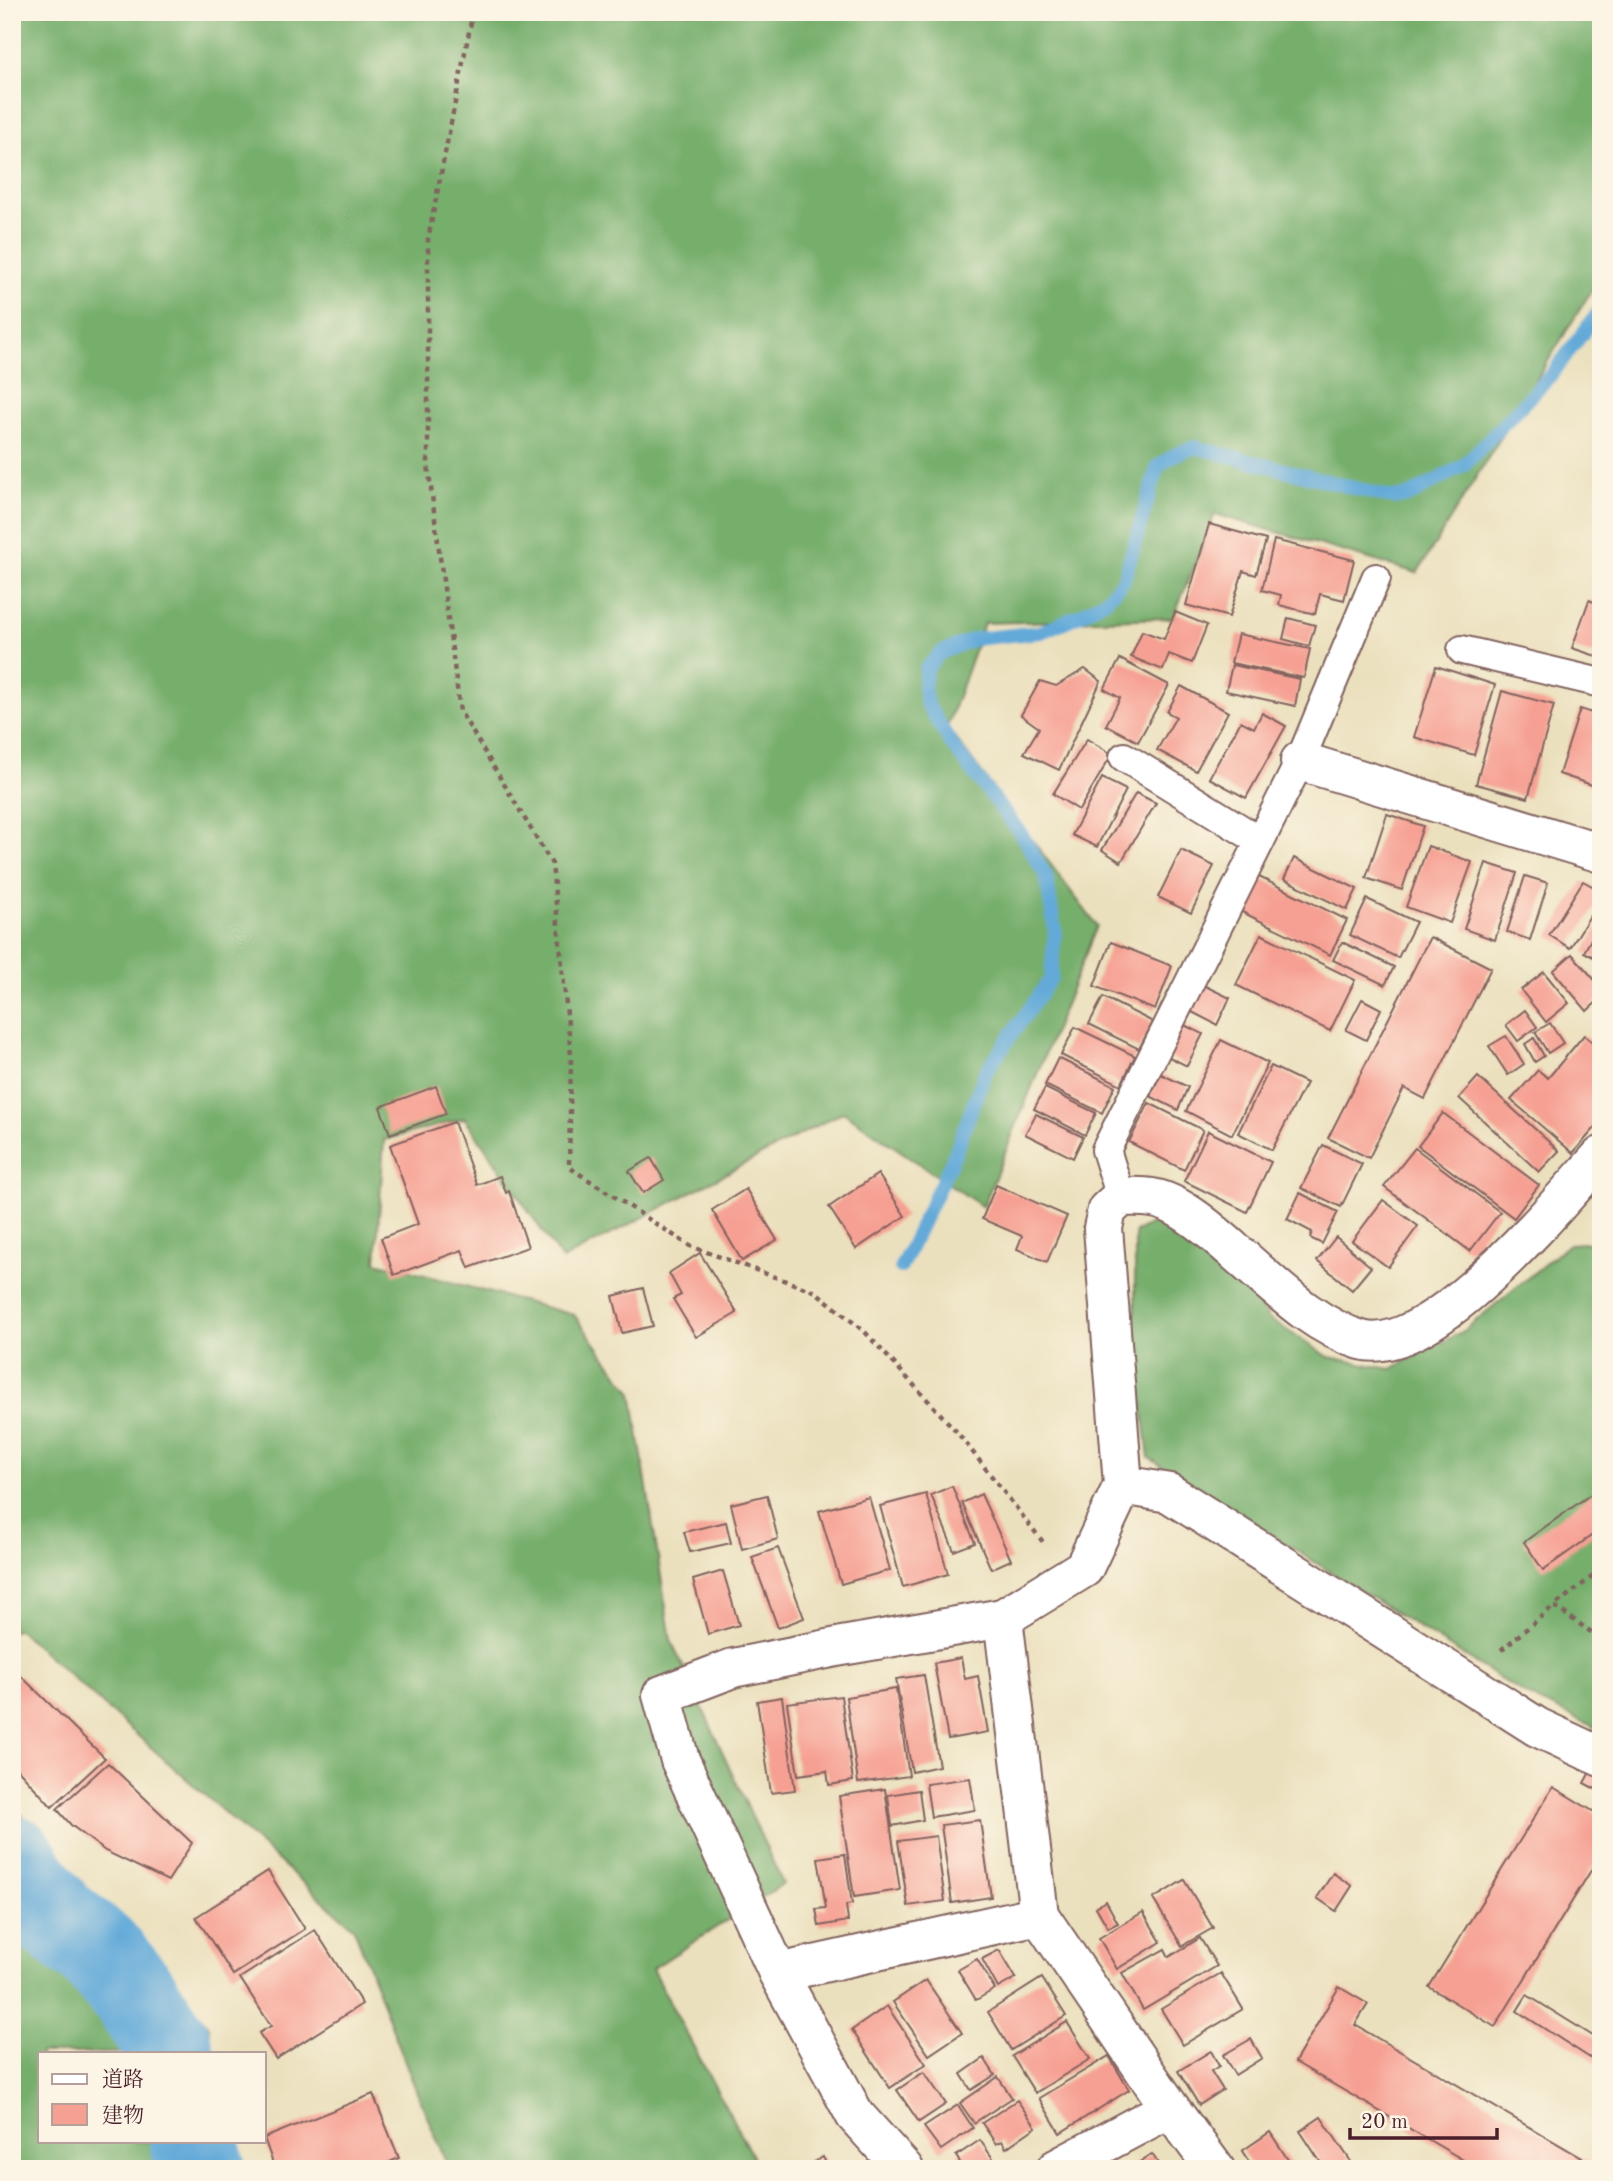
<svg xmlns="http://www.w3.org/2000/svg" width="1613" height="2181" viewBox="0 0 1613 2181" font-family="'Old Standard TT','Noto Serif JP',serif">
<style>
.forest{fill:#76ae6c;stroke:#60664c;stroke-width:2}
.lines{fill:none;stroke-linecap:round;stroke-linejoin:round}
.stream{stroke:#63aad9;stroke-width:14}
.river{stroke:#63aad9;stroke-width:89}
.building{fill:#f6a093}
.lane-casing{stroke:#82635e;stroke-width:32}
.street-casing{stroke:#82635e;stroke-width:42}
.path{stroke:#82635e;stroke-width:4.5;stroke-dasharray:5 5;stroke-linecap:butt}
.lane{stroke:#fff;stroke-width:28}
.street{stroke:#fff;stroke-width:38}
</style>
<rect width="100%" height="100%" fill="#fcf5e5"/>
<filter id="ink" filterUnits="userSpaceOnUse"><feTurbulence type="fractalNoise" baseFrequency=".0143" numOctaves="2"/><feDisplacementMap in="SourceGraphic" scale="14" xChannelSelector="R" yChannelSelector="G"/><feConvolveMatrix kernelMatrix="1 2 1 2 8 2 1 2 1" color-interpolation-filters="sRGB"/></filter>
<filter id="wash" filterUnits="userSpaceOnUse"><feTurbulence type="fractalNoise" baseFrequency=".00686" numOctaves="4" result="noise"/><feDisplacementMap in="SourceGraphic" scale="28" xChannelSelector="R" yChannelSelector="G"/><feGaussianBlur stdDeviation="1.57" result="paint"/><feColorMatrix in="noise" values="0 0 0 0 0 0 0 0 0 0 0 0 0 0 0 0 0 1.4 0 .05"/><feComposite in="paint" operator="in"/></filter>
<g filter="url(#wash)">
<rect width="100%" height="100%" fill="#ebe0bd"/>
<g class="forest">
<path d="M12 12H1601V275L1417 573 1215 514 1173 618 984 623 947 727 1097 926 983 1207 843 1112 562 1260 465 1118 384 1140 376 1262 574 1315 632 1393 671 1640 783 1884 652 1969 759 2169H449L416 2090 354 1928 19 1630 12 1631Z"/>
<path d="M1154 1223 1189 1233 1234 1274 1269 1319 1329 1357 1391 1369 1462 1332 1569 1244 1601 1242V1730L1528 1696 1149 1458 1135 1345V1232Z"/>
<path d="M12 1803 209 2027 212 2053H40V2141H220L223 2169H12Z"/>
</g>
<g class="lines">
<path class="stream" d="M901 1267 954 1156 985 1073 1051 978 1055 931 1046 876 1022 835 952 745 927 704 924 689 926 669 940 653 974 639 1041 632 1080 615 1107 599 1124 579 1158 466 1176 454 1195 447 1393 498 1409 496 1464 465 1552 374 1601 309"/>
<g class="river">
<path d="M12 1859 21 1874 53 1916 99 1952 134 1994 168 2046 170 2053"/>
<path d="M194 2141 201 2169"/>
</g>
</g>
<g id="blocks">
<g class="building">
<path d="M1209 524 1266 540 1256 575 1243 571 1229 617 1186 605Z"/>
<path d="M1274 540 1354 560 1344 600 1320 594 1315 614 1279 605 1281 595 1262 590Z"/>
<path d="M1589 600 1601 605V641L1596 656 1572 648Z"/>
<path d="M1175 612 1207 625 1192 663 1169 654 1163 670 1131 657 1142 631 1164 639Z"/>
<path d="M1288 618 1315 625 1309 646 1283 639Z"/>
<path d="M1238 634 1310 649 1304 678 1231 663Z"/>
<path d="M1120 659 1169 685 1138 742 1106 725 1120 698 1104 689Z"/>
<path d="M1232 665 1300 679 1295 706 1226 691Z"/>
<path d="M1436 666 1495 685 1474 755 1414 737Z"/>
<path d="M1085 669 1101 681 1059 770 1024 753 1039 728 1021 715 1040 681 1056 686Z"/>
<path d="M1181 686 1228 712 1196 771 1157 750 1176 717 1167 712Z"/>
<path d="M1502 691 1554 705 1528 798 1476 784Z"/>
<path d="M1580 709 1601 716V788L1559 774Z"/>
<path d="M1262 713 1286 726 1246 798 1209 778 1241 721 1254 728Z"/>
<path d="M1087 739 1112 754 1079 810 1053 794Z"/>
<path d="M1102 778 1126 790 1097 847 1072 835Z"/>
<path d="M1136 793 1156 803 1121 862 1102 850Z"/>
<path d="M1387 814 1423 826 1402 890 1366 878Z"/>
<path d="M1428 846 1472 862 1450 923 1406 907Z"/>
<path d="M1181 850 1214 866 1191 913 1158 897Z"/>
<path d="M1294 858 1357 889 1347 910 1284 879Z"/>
<path d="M1486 863 1517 873 1495 940 1464 929Z"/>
<path d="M1257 876 1347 920 1330 955 1240 911Z"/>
<path d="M1525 876 1548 883 1530 940 1507 932Z"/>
<path d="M1583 881 1601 891V898L1570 948 1549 935Z"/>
<path d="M1367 899 1416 922 1398 958 1350 935Z"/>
<path d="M1601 921V961L1584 952Z"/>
<path d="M1261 934 1355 980 1330 1031 1236 985Z"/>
<path d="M1430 937 1491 968 1425 1099 1404 1088 1369 1158 1328 1138Z"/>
<path d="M1111 942 1172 966 1155 1010 1094 986Z"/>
<path d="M1342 942 1394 967 1385 985 1333 960Z"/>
<path d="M1572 954 1601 987V998L1587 1011 1553 971Z"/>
<path d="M1544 972 1569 1003 1546 1022 1521 990Z"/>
<path d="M1203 985 1230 998 1217 1025 1190 1011Z"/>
<path d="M1103 997 1153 1022 1139 1049 1089 1024Z"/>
<path d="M1362 999 1381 1009 1366 1040 1346 1030Z"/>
<path d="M1525 1010 1537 1027 1518 1041 1506 1025Z"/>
<path d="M1550 1023 1563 1043 1548 1053 1535 1032Z"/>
<path d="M1182 1024 1203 1034 1187 1066 1167 1056Z"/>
<path d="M1075 1027 1135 1056 1121 1085 1061 1055Z"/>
<path d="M1584 1035 1601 1049V1121L1573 1153 1511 1100 1538 1070 1548 1078Z"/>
<path d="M1506 1036 1524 1064 1508 1075 1489 1046Z"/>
<path d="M1534 1038 1544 1056 1535 1062 1525 1044Z"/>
<path d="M1221 1040 1268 1063 1232 1135 1186 1111Z"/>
<path d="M1058 1058 1115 1086 1102 1113 1045 1085Z"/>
<path d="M1271 1066 1306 1083 1272 1150 1238 1133Z"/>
<path d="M1161 1074 1188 1087 1178 1110 1150 1096Z"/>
<path d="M1478 1077 1559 1151 1539 1172 1459 1098Z"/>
<path d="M436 1086 446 1114 390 1134 380 1107Z"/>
<path d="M1045 1088 1096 1113 1085 1135 1034 1109Z"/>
<path d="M1149 1103 1203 1130 1184 1170 1129 1142Z"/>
<path d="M1443 1113 1539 1185 1514 1218 1418 1146Z"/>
<path d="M1036 1114 1083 1137 1073 1158 1025 1134Z"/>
<path d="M454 1122 477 1185 500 1176 506 1193 509 1191 528 1247 469 1268 462 1250 394 1275 381 1238 418 1224 390 1145Z"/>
<path d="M1208 1131 1271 1162 1247 1212 1184 1181Z"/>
<path d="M1323 1145 1362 1164 1341 1207 1301 1188Z"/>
<path d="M1415 1148 1500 1212 1470 1251 1384 1187Z"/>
<path d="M651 1158 664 1180 643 1193 629 1171Z"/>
<path d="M878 1174 905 1216 856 1249 829 1207Z"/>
<path d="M1601 1182V1210L1588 1189Z"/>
<path d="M996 1185 1067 1216 1047 1262 1017 1249 1022 1236 982 1219Z"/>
<path d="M746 1189 777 1240 742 1261 712 1210Z"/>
<path d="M1300 1193 1338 1212 1322 1244 1310 1238 1312 1232 1287 1219Z"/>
<path d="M1383 1200 1418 1226 1388 1267 1352 1241Z"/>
<path d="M1336 1237 1371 1267 1352 1290 1317 1261Z"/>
<path d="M700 1253 737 1313 696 1337 673 1299 681 1295 669 1273Z"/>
<path d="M643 1288 653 1326 622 1333 613 1296Z"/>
<path d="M952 1486 975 1543 954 1551 931 1495Z"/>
<path d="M1601 1487V1529L1543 1570 1524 1542Z"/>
<path d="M926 1494 948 1574 903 1587 880 1506Z"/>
<path d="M981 1494 1011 1560 991 1569 962 1503Z"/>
<path d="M767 1495 778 1539 742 1549 731 1504Z"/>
<path d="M869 1497 890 1570 841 1584 819 1511Z"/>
<path d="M726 1522 731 1543 690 1552 684 1532Z"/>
<path d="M778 1548 804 1618 778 1628 752 1557Z"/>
<path d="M723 1571 739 1625 708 1634 693 1580Z"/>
<path d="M961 1658 965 1679 978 1676 988 1732 948 1739 934 1663Z"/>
<path d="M20 1675 105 1758 52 1807 12 1763V1682Z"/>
<path d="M924 1675 939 1766 912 1772 896 1679Z"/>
<path d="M896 1689 909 1776 858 1783 846 1697Z"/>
<path d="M841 1696 853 1781 829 1785 827 1771 798 1775 787 1703Z"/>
<path d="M782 1697 795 1790 771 1793 757 1701Z"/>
<path d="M1596 1761 1601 1763V1792L1584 1783Z"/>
<path d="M108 1763 192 1843 168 1881 105 1851 71 1825 57 1809Z"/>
<path d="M970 1778 975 1810 931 1817 926 1784Z"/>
<path d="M1553 1787 1601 1816V1854L1495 2027 1429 1987Z"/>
<path d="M885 1789 900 1890 854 1897 839 1796Z"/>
<path d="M919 1790 923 1820 892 1826 888 1795Z"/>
<path d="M980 1820 991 1897 952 1903 941 1825Z"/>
<path d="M936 1836 945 1901 908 1906 898 1841Z"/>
<path d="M845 1854 852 1904 846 1905 848 1921 819 1926 816 1909 826 1908 818 1858Z"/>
<path d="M268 1871 305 1929 233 1975 196 1917Z"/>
<path d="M1333 1873 1352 1886 1336 1911 1317 1898Z"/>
<path d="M1184 1880 1213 1928 1182 1946 1153 1899Z"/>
<path d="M1106 1901 1118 1923 1108 1928 1096 1907Z"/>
<path d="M1143 1912 1161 1942 1117 1969 1099 1938Z"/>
<path d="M315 1930 362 2004 276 2059 259 2033 271 2026 240 1978Z"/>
<path d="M1200 1938 1217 1966 1143 2010 1122 1973 1165 1949 1169 1957Z"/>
<path d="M999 1950 1016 1978 998 1988 982 1959Z"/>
<path d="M977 1959 995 1989 976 2000 958 1970Z"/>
<path d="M1221 1973 1243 2009 1183 2045 1161 2009Z"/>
<path d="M1042 1978 1066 2016 1011 2050 988 2012Z"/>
<path d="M926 1980 962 2033 929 2055 893 2002Z"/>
<path d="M1339 1987 1368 2004 1355 2025 1594 2165 1592 2169H1479L1295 2062Z"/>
<path d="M1527 1995 1601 2041V2068L1590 2058 1517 2011Z"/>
<path d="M887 2006 926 2064 890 2088 852 2030Z"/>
<path d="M1067 2022 1090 2059 1035 2093 1012 2056Z"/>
<path d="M1251 2039 1262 2058 1235 2075 1223 2055Z"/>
<path d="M1211 2051 1219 2066 1211 2071 1223 2090 1199 2105 1178 2071Z"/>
<path d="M1109 2056 1129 2090 1060 2133 1039 2098Z"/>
<path d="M984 2058 995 2075 971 2090 961 2074Z"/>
<path d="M924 2072 946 2104 919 2122 897 2090Z"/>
<path d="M998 2077 1012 2098 974 2123 960 2103Z"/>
<path d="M373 2094 399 2158 374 2169H275L264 2138Z"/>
<path d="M1017 2100 1036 2127 1006 2148 1002 2141 996 2144 982 2123Z"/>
<path d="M958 2105 973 2128 941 2150 924 2127Z"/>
<path d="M1321 2117 1356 2169H1325L1300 2131Z"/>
<path d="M1270 2132 1294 2169H1254L1242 2151Z"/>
<path d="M980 2140 994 2160 981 2169H964L956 2156Z"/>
<path d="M1152 2154 1162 2169H1129Z"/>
<path d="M823 2157 829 2169H802Z"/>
</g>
</g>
</g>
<g filter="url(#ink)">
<use href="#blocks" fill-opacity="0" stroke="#82635e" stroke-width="2"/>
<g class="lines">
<defs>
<g id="lane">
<path d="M1462 650 1601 683"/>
<path d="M1124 757 1260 841"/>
<path d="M1121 1197 1106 1150 1300 761 1376 578"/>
</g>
<g id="street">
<path d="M1300 761 1601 853"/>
<path d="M1123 1485 1169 1493 1537 1727 1601 1757"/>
<path d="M778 1973 1039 1915"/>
<path d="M904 2169 855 2115 778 1973 680 1760 662 1695 733 1668 842 1646 1003 1618"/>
<path d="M1056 2169 1170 2108"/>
<path d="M1215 2169 1170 2108 1039 1915 1003 1618 1084 1568 1123 1485 1103 1228 1107 1210 1121 1197C1131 1197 1142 1196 1152 1198 1181 1202 1218 1237 1240 1256 1276 1287 1314 1326 1361 1340 1430 1360 1558 1203 1601 1156"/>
</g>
</defs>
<use href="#lane" class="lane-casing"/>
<use href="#street" class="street-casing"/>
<g class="path">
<path d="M473 12 428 239V465L460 711 552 864 571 1055 569 1167 690 1246 816 1292 865 1332 957 1432 1043 1542"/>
<path d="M1601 1570 1554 1606 1601 1639"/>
<path d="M1501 1650 1554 1606"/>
</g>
<use href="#lane" class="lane"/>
<use href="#street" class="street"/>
</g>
</g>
<rect width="1613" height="2181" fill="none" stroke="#fcf5e5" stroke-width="42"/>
<rect x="38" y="2052" width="228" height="91" fill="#fcf5e5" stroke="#b59f9b" stroke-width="2"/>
<rect x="52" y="2074" width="35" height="10" fill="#ffffff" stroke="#b59f9b" stroke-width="2"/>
<text x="102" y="2086" font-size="21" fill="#4a1f2b">道路</text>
<rect x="52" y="2104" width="35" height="21" fill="#f6a093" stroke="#b59f9b" stroke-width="2"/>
<text x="102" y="2122" font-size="21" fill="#4a1f2b">建物</text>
<path d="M1350 2128v10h147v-10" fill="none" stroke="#4a1f2b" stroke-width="3.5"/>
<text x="1361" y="2128" font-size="21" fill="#4a1f2b" stroke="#fcf5e5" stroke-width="5" paint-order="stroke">20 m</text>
</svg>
